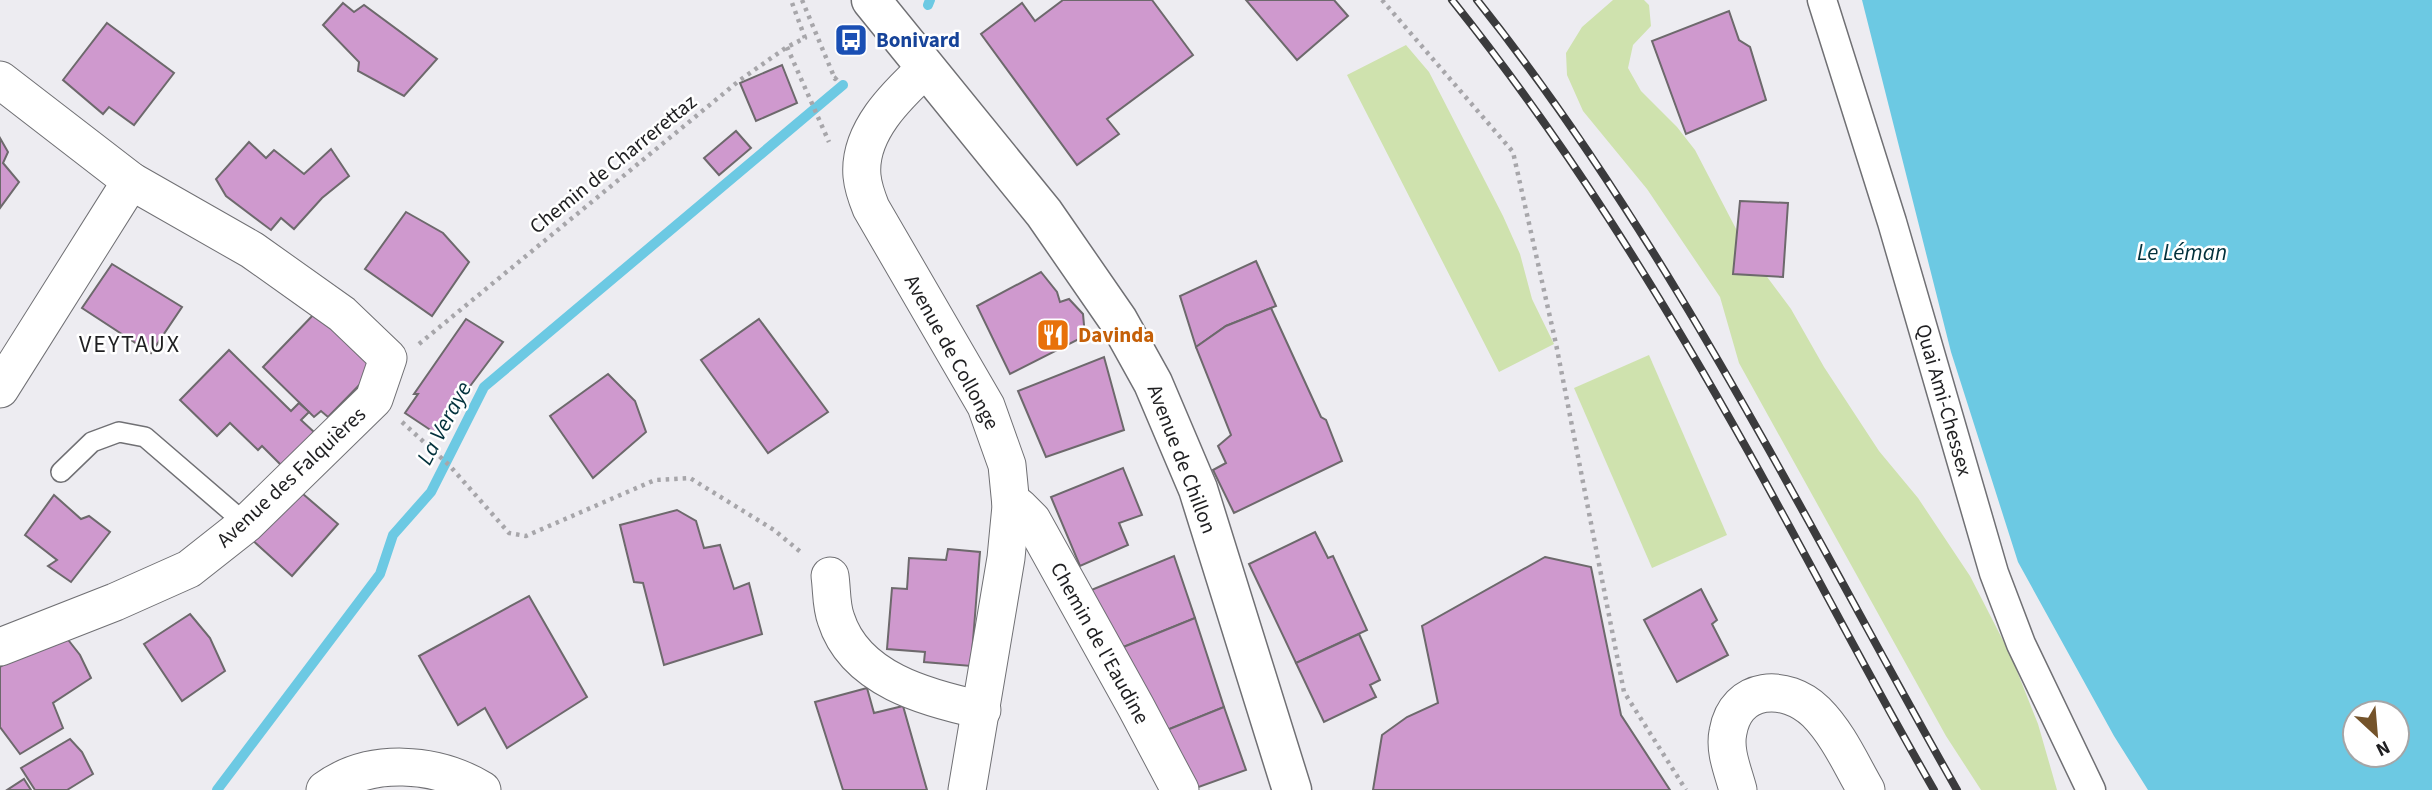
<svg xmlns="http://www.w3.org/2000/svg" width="2432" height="790" viewBox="0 0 2432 790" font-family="'Source Sans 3',sans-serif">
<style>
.green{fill:#cfe2ae}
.water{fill:#6cc9e3;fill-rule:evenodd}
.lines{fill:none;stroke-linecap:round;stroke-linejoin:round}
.stream{stroke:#6cc9e3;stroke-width:10}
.building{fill:#cf99ce;stroke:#6d696c;stroke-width:2}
.service-casing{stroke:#707074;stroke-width:22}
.pedestrian-casing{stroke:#707074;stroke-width:31}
.minor-casing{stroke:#707074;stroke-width:39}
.primary-casing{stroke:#707074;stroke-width:41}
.path{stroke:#a7a6aa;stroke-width:4.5;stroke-dasharray:3.5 5;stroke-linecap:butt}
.service{stroke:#fff;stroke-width:19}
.pedestrian{stroke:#fff;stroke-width:28}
.minor{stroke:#fff;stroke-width:37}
.primary{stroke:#fff;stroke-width:38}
.rail-casing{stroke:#3b3b3d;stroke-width:8}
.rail{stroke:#fff;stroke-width:5;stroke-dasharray:16;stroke-linecap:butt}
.labels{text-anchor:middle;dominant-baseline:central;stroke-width:5;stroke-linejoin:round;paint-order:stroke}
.transit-label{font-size:21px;font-weight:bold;fill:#164399;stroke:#fff;text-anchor:start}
.street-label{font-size:21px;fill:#1f1f21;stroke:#fff}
.food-label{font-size:21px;font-weight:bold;fill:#c56008;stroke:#fff;text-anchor:start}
.water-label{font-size:23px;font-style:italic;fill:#02313c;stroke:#fff}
.quarter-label{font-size:24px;letter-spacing:2px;fill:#1f1f21;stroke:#fff}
</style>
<rect width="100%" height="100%" fill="#edecf1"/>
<g class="green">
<path d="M1613 0H1644L1649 5 1651 26 1633 45 1628 68 1641 91 1677 127 1695 150 1747 250 1791 309 1824 367 1879 451 1918 498 1970 576 2011 656 2038 724 2057 790H1981L1946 736 1739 363 1720 297 1647 189 1583 111 1567 75 1566 53 1582 27Z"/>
<path d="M1406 45 1429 72 1503 216 1520 254 1532 299 1554 344 1499 372 1347 75Z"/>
<path d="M1649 355 1727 535 1652 568 1574 388Z"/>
</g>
<path class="water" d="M1862 0H2432V790H2148L2114 736 2018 562 1951 352ZM2355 713H2397V755H2355Z"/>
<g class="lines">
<g class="stream">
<path d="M928 5 930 0"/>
<path d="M217 790 380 574 393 535 431 492 484 387 843 85"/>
</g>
</g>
<g class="building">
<path d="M1063 0H1152L1193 55 1107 119 1119 134 1077 165 981 34 1022 3 1035 21Z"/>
<path d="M1246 0H1334L1348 16 1297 60Z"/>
<path d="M343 3 354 12 364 5 437 59 404 96 358 71 359 62 323 25Z"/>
<path d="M1729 11 1739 40 1750 47 1766 100 1686 134 1652 41Z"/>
<path d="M107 23 174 73 134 125 109 107 103 114 63 80Z"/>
<path d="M782 65 797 103 756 121 740 83Z"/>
<path d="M736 131 751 148 719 175 704 158Z"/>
<path d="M0 138 8 152 3 163 19 182 0 208Z"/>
<path d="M249 142 266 158 274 150 304 174 331 149 349 176 322 198 294 229 281 218 271 230 226 196 216 179Z"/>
<path d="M1740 201 1788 203 1783 277 1733 274Z"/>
<path d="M406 212 443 233 469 262 432 316 365 269Z"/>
<path d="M1256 261 1276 306 1226 326 1196 347 1180 296Z"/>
<path d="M112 264 182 307 151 353 82 308Z"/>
<path d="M1041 272 1057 292 1060 302 1069 299 1083 314 1085 336 1010 374 977 306Z"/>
<path d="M1271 308 1321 417 1326 420 1342 461 1234 513 1213 470 1226 463 1218 446 1231 435 1196 347 1226 326Z"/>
<path d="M316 312 374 370 328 417 321 411 314 417 263 367Z"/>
<path d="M466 319 503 342 435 433 405 413 418 394H414Z"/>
<path d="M759 319 828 412 768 453 701 360Z"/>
<path d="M229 350 291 411 299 403 309 412 301 420 314 432 281 465 262 446 258 450 230 423 217 436 180 400Z"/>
<path d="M1104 357 1124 430 1046 457 1018 391Z"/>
<path d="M608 374 635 401 646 432 593 478 550 416Z"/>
<path d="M1123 468 1142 515 1119 523 1128 545 1080 566 1051 497Z"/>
<path d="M296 488 338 524 292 576 250 538Z"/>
<path d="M54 495 81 519 89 516 110 532 71 582 48 566 57 560 25 535Z"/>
<path d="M677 510 696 521 704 548 720 545 734 589 749 583 762 634 664 665 643 583 634 582 620 525Z"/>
<path d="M1315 532 1328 558 1333 556 1367 630 1296 663 1249 564Z"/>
<path d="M948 549 980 552 971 666 924 662 925 652 887 649 892 588 907 589 909 558 946 560Z"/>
<path d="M1174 556 1195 618 1116 650 1084 593Z"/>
<path d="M1545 557 1591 567 1621 715 1670 790H1373L1382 735 1407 717 1438 703 1422 626Z"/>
<path d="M1701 589 1717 620 1712 624 1728 655 1677 682 1644 620Z"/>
<path d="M529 596 587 697 507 748 485 708 458 725 419 656Z"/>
<path d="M190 614 210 638 225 671 182 701 144 644Z"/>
<path d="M1195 618 1224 707 1162 732 1116 650Z"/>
<path d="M62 632 80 655 91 678 53 703 63 728 20 754 0 727V667Z"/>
<path d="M1359 634 1380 680 1370 685 1376 697 1324 722 1296 663Z"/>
<path d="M867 688 874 713 903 706 927 790H843L815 702Z"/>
<path d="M1224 707 1246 770 1193 789 1162 732Z"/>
<path d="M70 739 82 752 93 774 67 790H35L21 768Z"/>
<path d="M24 779 31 790H7Z"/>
</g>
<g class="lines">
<defs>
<path id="service" d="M61 472 92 442 119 432 145 437 246 524"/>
<path id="pedestrian" d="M1822 0 1892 222 1994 573 2021 644 2091 790"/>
<g id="minor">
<path d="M926 68C897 95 858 132 862 176 863 187 867 198 871 208L986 406 1007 465 1011 506 1006 558 967 790"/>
<path d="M0 80 131 181 252 250 342 314 388 358 374 399 246 524 189 569 115 602 0 647"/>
<path d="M0 389 131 181"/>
<path d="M1011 504 1019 507 1032 520 1136 707 1180 790"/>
<path d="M830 576C832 590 831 606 836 619 855 679 926 698 982 710"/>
<path d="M325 790C370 757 436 762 482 790"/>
<path d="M1738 790C1733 771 1724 751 1728 732 1736 685 1786 683 1816 712 1838 734 1851 764 1866 790"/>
</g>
<path id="primary" d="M871 0 1044 213 1118 320 1153 383 1198 489 1292 790"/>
</defs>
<use href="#service" class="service-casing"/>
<use href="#pedestrian" class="pedestrian-casing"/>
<use href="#minor" class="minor-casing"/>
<use href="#primary" class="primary-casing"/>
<g class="path">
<path d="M802 0 835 79 838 76"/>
<path d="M1382 0 1513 152 1556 344 1624 692 1686 790"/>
<path d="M787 47 829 142"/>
<path d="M419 344 740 80 787 47 805 38 791 0"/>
<path d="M402 422 449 465 509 533 526 536 655 480 690 478 774 530 803 554"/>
</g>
<use href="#service" class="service"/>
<use href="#pedestrian" class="pedestrian"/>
<use href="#minor" class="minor"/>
<use href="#primary" class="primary"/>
<defs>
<g id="rail">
<path d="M1452 0C1565 141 1660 294 1748 451 1811 564 1870 679 1934 790"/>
<path d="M1477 0C1670 242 1805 522 1957 790"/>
</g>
</defs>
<use href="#rail" class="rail-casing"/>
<use href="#rail" class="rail"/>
</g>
<defs>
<symbol id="bus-square" viewBox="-11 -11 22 22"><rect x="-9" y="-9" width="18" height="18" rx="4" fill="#1a4fb4" stroke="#fff"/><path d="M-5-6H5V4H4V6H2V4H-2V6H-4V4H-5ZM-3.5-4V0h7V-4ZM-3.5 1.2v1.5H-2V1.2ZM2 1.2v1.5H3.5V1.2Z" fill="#fff"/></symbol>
<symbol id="restaurant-square" viewBox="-11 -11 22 22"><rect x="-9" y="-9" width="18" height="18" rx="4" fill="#e8710a" stroke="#fff"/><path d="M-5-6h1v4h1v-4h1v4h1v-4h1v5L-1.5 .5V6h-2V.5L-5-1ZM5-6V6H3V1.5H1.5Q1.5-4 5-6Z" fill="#fff"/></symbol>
</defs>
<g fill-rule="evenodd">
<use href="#bus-square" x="832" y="21" width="38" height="38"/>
<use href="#restaurant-square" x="1034" y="316" width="38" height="38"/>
</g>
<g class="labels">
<g class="transit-label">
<text x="876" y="40">Bonivard</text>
</g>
<g class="street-label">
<text transform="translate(613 164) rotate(-39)">Chemin de Charrerettaz</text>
<text transform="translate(952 352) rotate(61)">Avenue de Collonge</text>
<text transform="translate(1944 400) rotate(74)">Quai Ami-Chessex</text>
<text transform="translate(1182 459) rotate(69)">Avenue de Chillon</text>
<text transform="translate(291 477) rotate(-43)">Avenue des Falquières</text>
<text transform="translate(1100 643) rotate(61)">Chemin de l'Eaudine</text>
</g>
<g class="food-label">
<text x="1078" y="335">Davinda</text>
</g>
<g class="water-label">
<text x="2182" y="252">Le Léman</text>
<text transform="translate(444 423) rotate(-62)">La Veraye</text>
</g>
<g class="quarter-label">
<text x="130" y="344">VEYTAUX</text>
</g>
</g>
<g transform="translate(2376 734) rotate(154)"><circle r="33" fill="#ffffff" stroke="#a5a5a6" stroke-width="2"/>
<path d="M0-5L12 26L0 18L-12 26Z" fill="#74532a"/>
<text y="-10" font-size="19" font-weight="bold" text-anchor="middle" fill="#1f1f21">N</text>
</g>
</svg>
